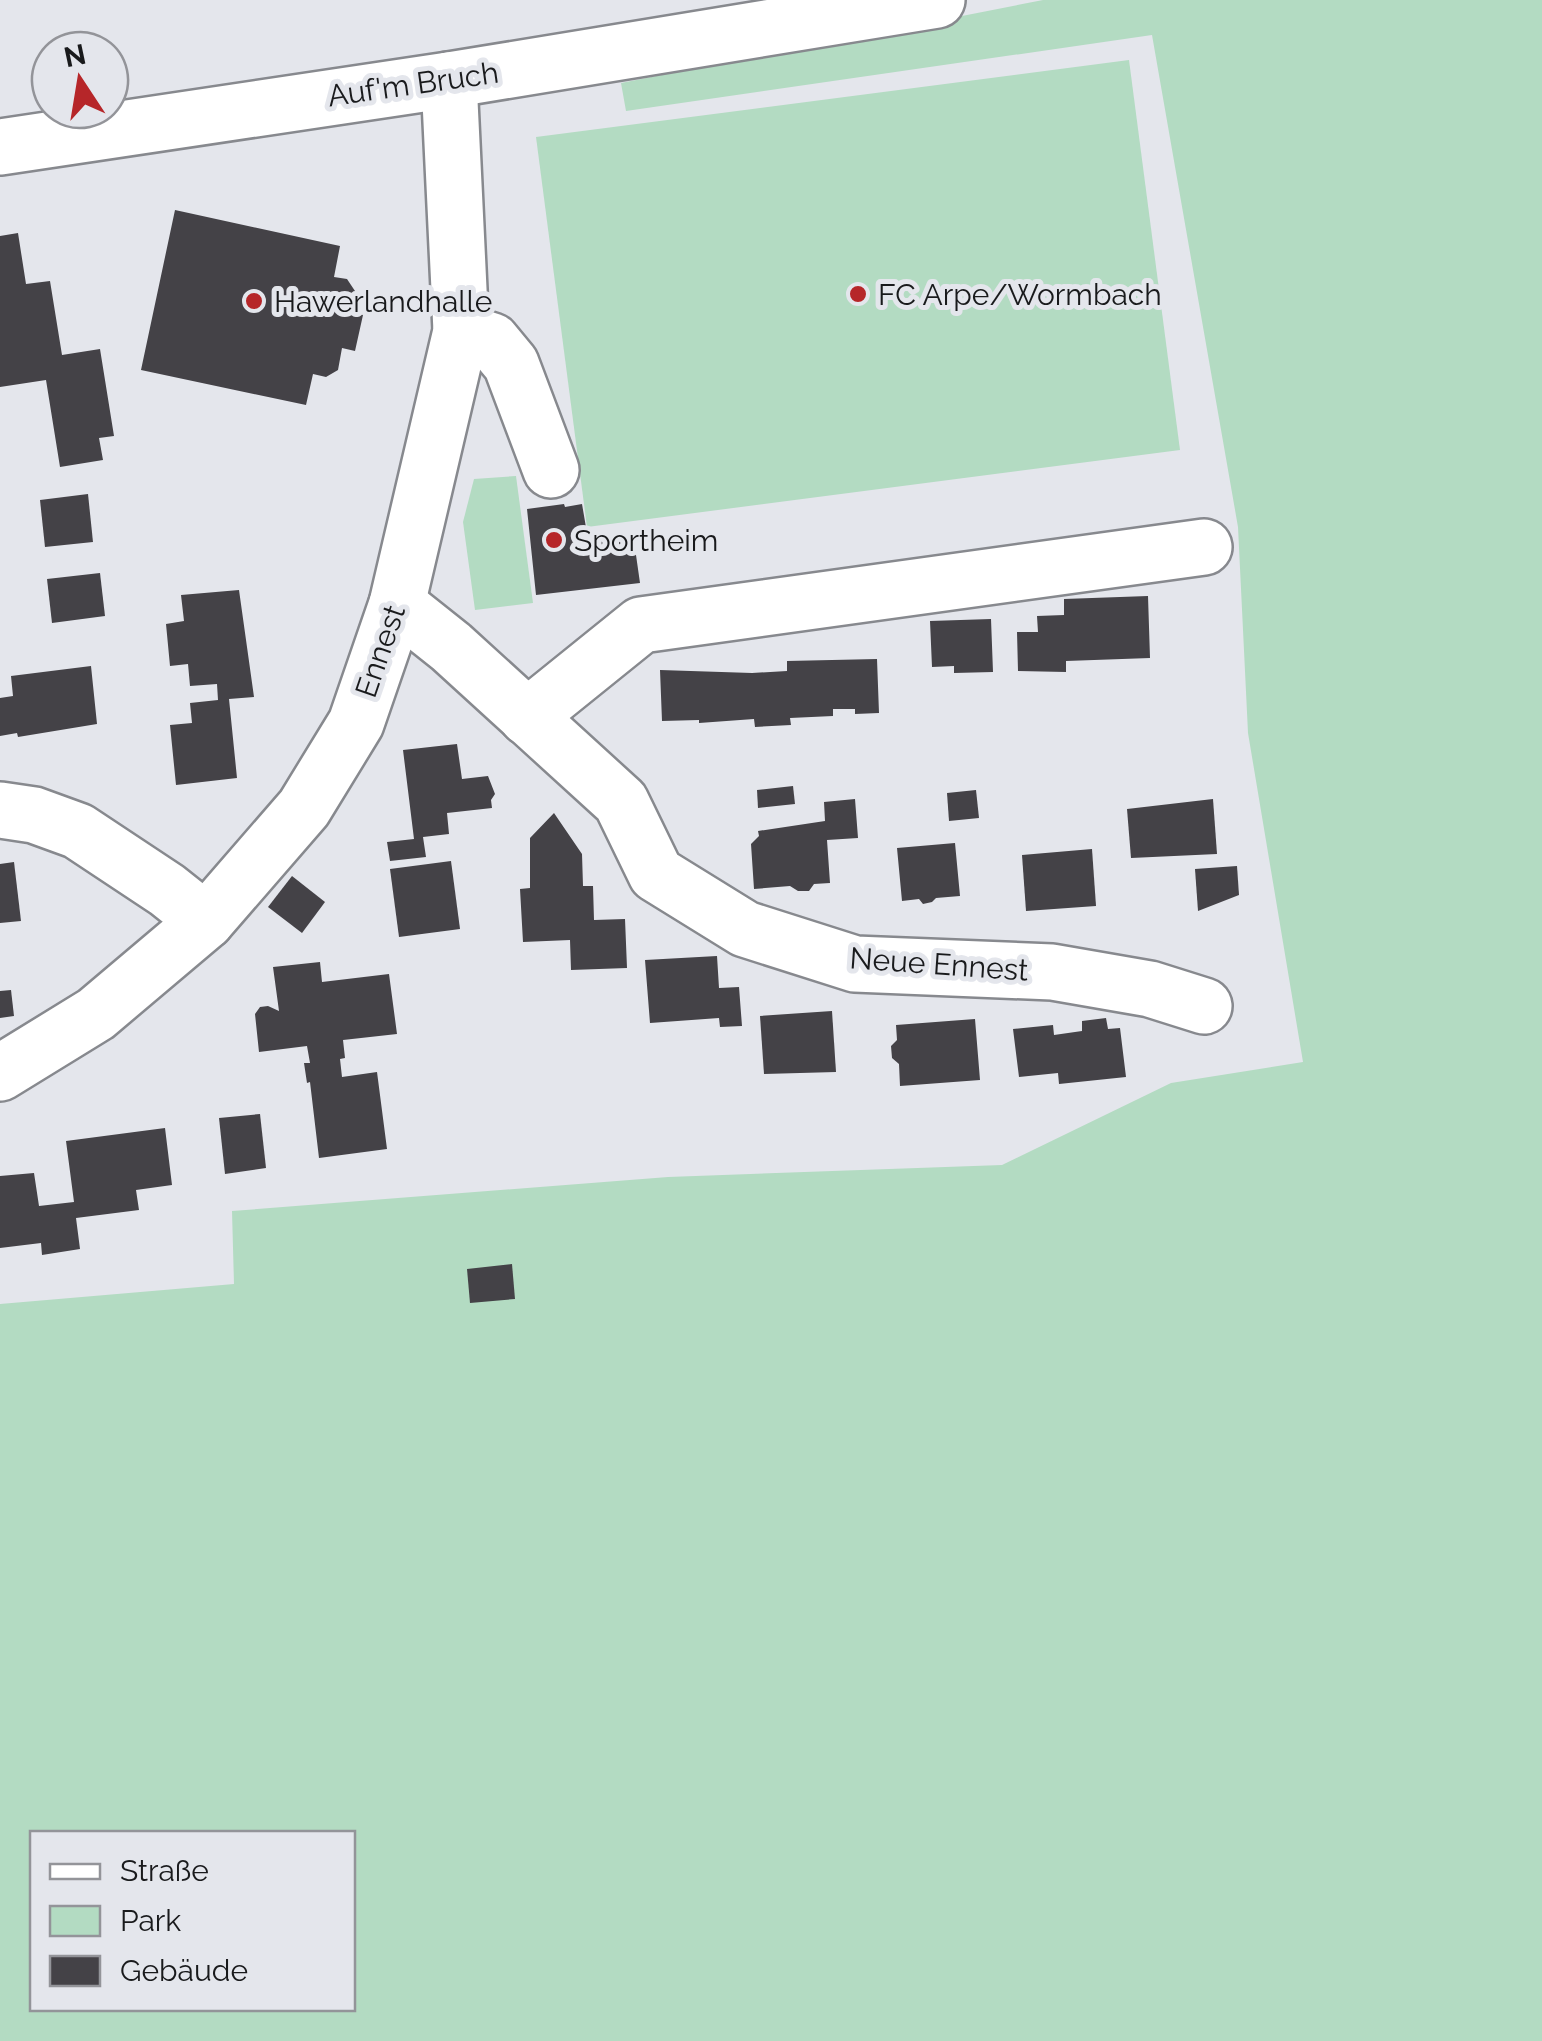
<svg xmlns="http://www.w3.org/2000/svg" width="1542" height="2041" viewBox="0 0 1542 2041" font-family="Raleway,sans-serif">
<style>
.green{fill:#b3dbc2;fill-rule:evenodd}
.building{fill:#444247}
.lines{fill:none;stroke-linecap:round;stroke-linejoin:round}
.minor-casing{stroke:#87898e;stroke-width:60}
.minor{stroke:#fff;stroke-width:55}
.poi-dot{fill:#b62629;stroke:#e4e6ec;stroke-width:4}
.labels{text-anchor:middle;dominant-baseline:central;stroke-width:10;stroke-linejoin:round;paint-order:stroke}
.street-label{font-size:30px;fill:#191a1c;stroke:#e4e6ec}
.poi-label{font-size:30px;fill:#191a1c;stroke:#e4e6ec;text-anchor:start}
</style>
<rect width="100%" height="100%" fill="#e4e6ec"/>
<g class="green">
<path d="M1043 0H1542V2041H0V1304L234 1284 232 1211 668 1177 1002 1165 1171 1083 1303 1062 1248 733 1238 527 1152 35 626 111 621 83ZM32 1834H352V2008H32Z"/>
<path d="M1129 60 1180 450 587 527 536 137Z"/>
<path d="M516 476 533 603 475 610 463 522 474 479Z"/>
</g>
<g class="building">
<path d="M175 210 340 246 334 277 347 279 355 291 350 312 363 315 355 351 342 348 338 370 326 377 313 374 306 405 141 370Z"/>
<path d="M18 233 26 284 50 281 62 355 100 349 114 436 99 438 103 460 60 467 46 380 0 387V236Z"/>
<path d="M88 494 93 542 45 547 40 500Z"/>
<path d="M564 504 565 507 582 504 588 539 633 534 640 583 536 595 527 509Z"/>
<path d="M100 573 105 616 52 623 47 579Z"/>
<path d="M239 590 254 697 229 699 237 778 176 785 170 725 192 723 190 703 218 700 217 684 190 686 188 664 170 666 166 624 184 621 181 595Z"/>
<path d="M1148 596 1150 658 1066 661V672L1018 671 1017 632H1038L1037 616 1064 615V599Z"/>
<path d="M991 619 993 672 954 673V666L932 667 930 621Z"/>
<path d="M877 659 879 713 855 714V709H833V716L790 718 791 725 755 727 754 719 699 723V720L662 721 660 670 752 673 787 671V661Z"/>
<path d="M91 666 97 724 18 737 17 733 0 736V698L13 696 11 676Z"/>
<path d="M457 744 462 779 488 776 495 794 491 800 492 808 447 813 449 834 423 837 426 857 390 861 387 842 414 839 403 750Z"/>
<path d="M793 786 795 804 758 808 757 790Z"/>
<path d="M976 790 979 818 949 821 947 793Z"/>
<path d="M855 799 858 838 827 840 830 883 814 884 809 891H798L790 886 754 889 751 844 759 836 758 831 825 821 824 802Z"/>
<path d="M1213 799 1217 854 1131 858 1127 809Z"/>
<path d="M554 813 582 854 583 886H593L594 920 625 919 627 968 571 970 570 940 523 942 520 889 530 888V838Z"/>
<path d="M955 843 960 896 936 898 932 902 923 904 919 899 902 901 897 848Z"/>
<path d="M1092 849 1096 906 1026 911 1022 855Z"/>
<path d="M451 861 460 929 399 937 390 869Z"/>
<path d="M14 862 21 921 0 923V864Z"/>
<path d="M1237 866 1239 895 1198 911 1195 869Z"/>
<path d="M292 876 325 902 302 933 268 907Z"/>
<path d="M717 956 719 988 739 987 742 1026 720 1027 719 1018 650 1023 645 960Z"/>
<path d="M320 962 322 982 389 974 397 1034 343 1040 345 1058 340 1059 342 1077 377 1072 387 1149 319 1158 310 1082 307 1083 304 1063H310L307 1046 259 1052 255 1014 260 1007 268 1006 279 1011 273 967Z"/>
<path d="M11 990 14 1016 0 1018V991Z"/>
<path d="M832 1011 836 1072 764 1074 760 1016Z"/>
<path d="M1106 1018 1108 1029 1120 1028 1126 1077 1059 1084 1058 1073 1019 1077 1013 1029 1053 1025 1054 1035 1082 1031V1021Z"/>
<path d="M975 1019 980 1080 900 1086 899 1064 892 1058 891 1046 897 1040 896 1025Z"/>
<path d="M260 1114 266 1168 225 1174 219 1118Z"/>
<path d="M165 1128 172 1185 136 1190 139 1210 76 1218 80 1249 42 1255 41 1243 0 1248V1176L34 1173 39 1206 74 1202 66 1141Z"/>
<path d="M512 1264 515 1299 470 1303 467 1269Z"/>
</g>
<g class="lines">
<defs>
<g id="minor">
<path d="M0 147 449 80 937 0"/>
<path d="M461 331 492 341 511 364 551 470"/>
<path d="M397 604 451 647 621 802 656 874 745 929 855 964 1052 972 1150 989 1204 1006"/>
<path d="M527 717 641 625 1204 547"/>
<path d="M0 810 34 815 78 831 167 890 206 921"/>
<path d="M0 1073 96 1014 206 921 304 808 356 723 397 604 461 331 449 80"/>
</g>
</defs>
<use href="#minor" class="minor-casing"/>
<use href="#minor" class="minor"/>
</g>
<g class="poi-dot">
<circle cx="858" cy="294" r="10"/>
<circle cx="254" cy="301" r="10"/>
<circle cx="554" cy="540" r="10"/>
</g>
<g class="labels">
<g class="street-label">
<text transform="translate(413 84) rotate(-8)">Auf'm Bruch</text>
<text transform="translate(380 651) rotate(-71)">Ennest</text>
<text transform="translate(939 964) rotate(4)">Neue Ennest</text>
</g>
<g class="poi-label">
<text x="878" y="294">FC Arpe/Wormbach</text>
<text x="274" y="301">Hawerlandhalle</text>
<text x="574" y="540">Sportheim</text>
</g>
</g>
<rect x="30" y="1831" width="325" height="180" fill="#e4e6ec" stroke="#939499" stroke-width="2.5"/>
<rect x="50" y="1864" width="50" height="15" fill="#ffffff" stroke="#939499" stroke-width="2.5"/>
<text x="120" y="1881" font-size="30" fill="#191a1c">Straße</text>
<rect x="50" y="1906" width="50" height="30" fill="#b3dbc2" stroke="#939499" stroke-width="2.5"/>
<text x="120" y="1931" font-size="30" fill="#191a1c">Park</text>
<rect x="50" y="1956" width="50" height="30" fill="#444247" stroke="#939499" stroke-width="2.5"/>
<text x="120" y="1981" font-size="30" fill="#191a1c">Gebäude</text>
<g transform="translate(80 80) rotate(348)"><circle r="48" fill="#e4e6ec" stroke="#939499" stroke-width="2.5"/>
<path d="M0-8L18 38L0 25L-18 38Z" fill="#b62629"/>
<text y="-15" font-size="28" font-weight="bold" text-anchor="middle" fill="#191a1c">N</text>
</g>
</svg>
